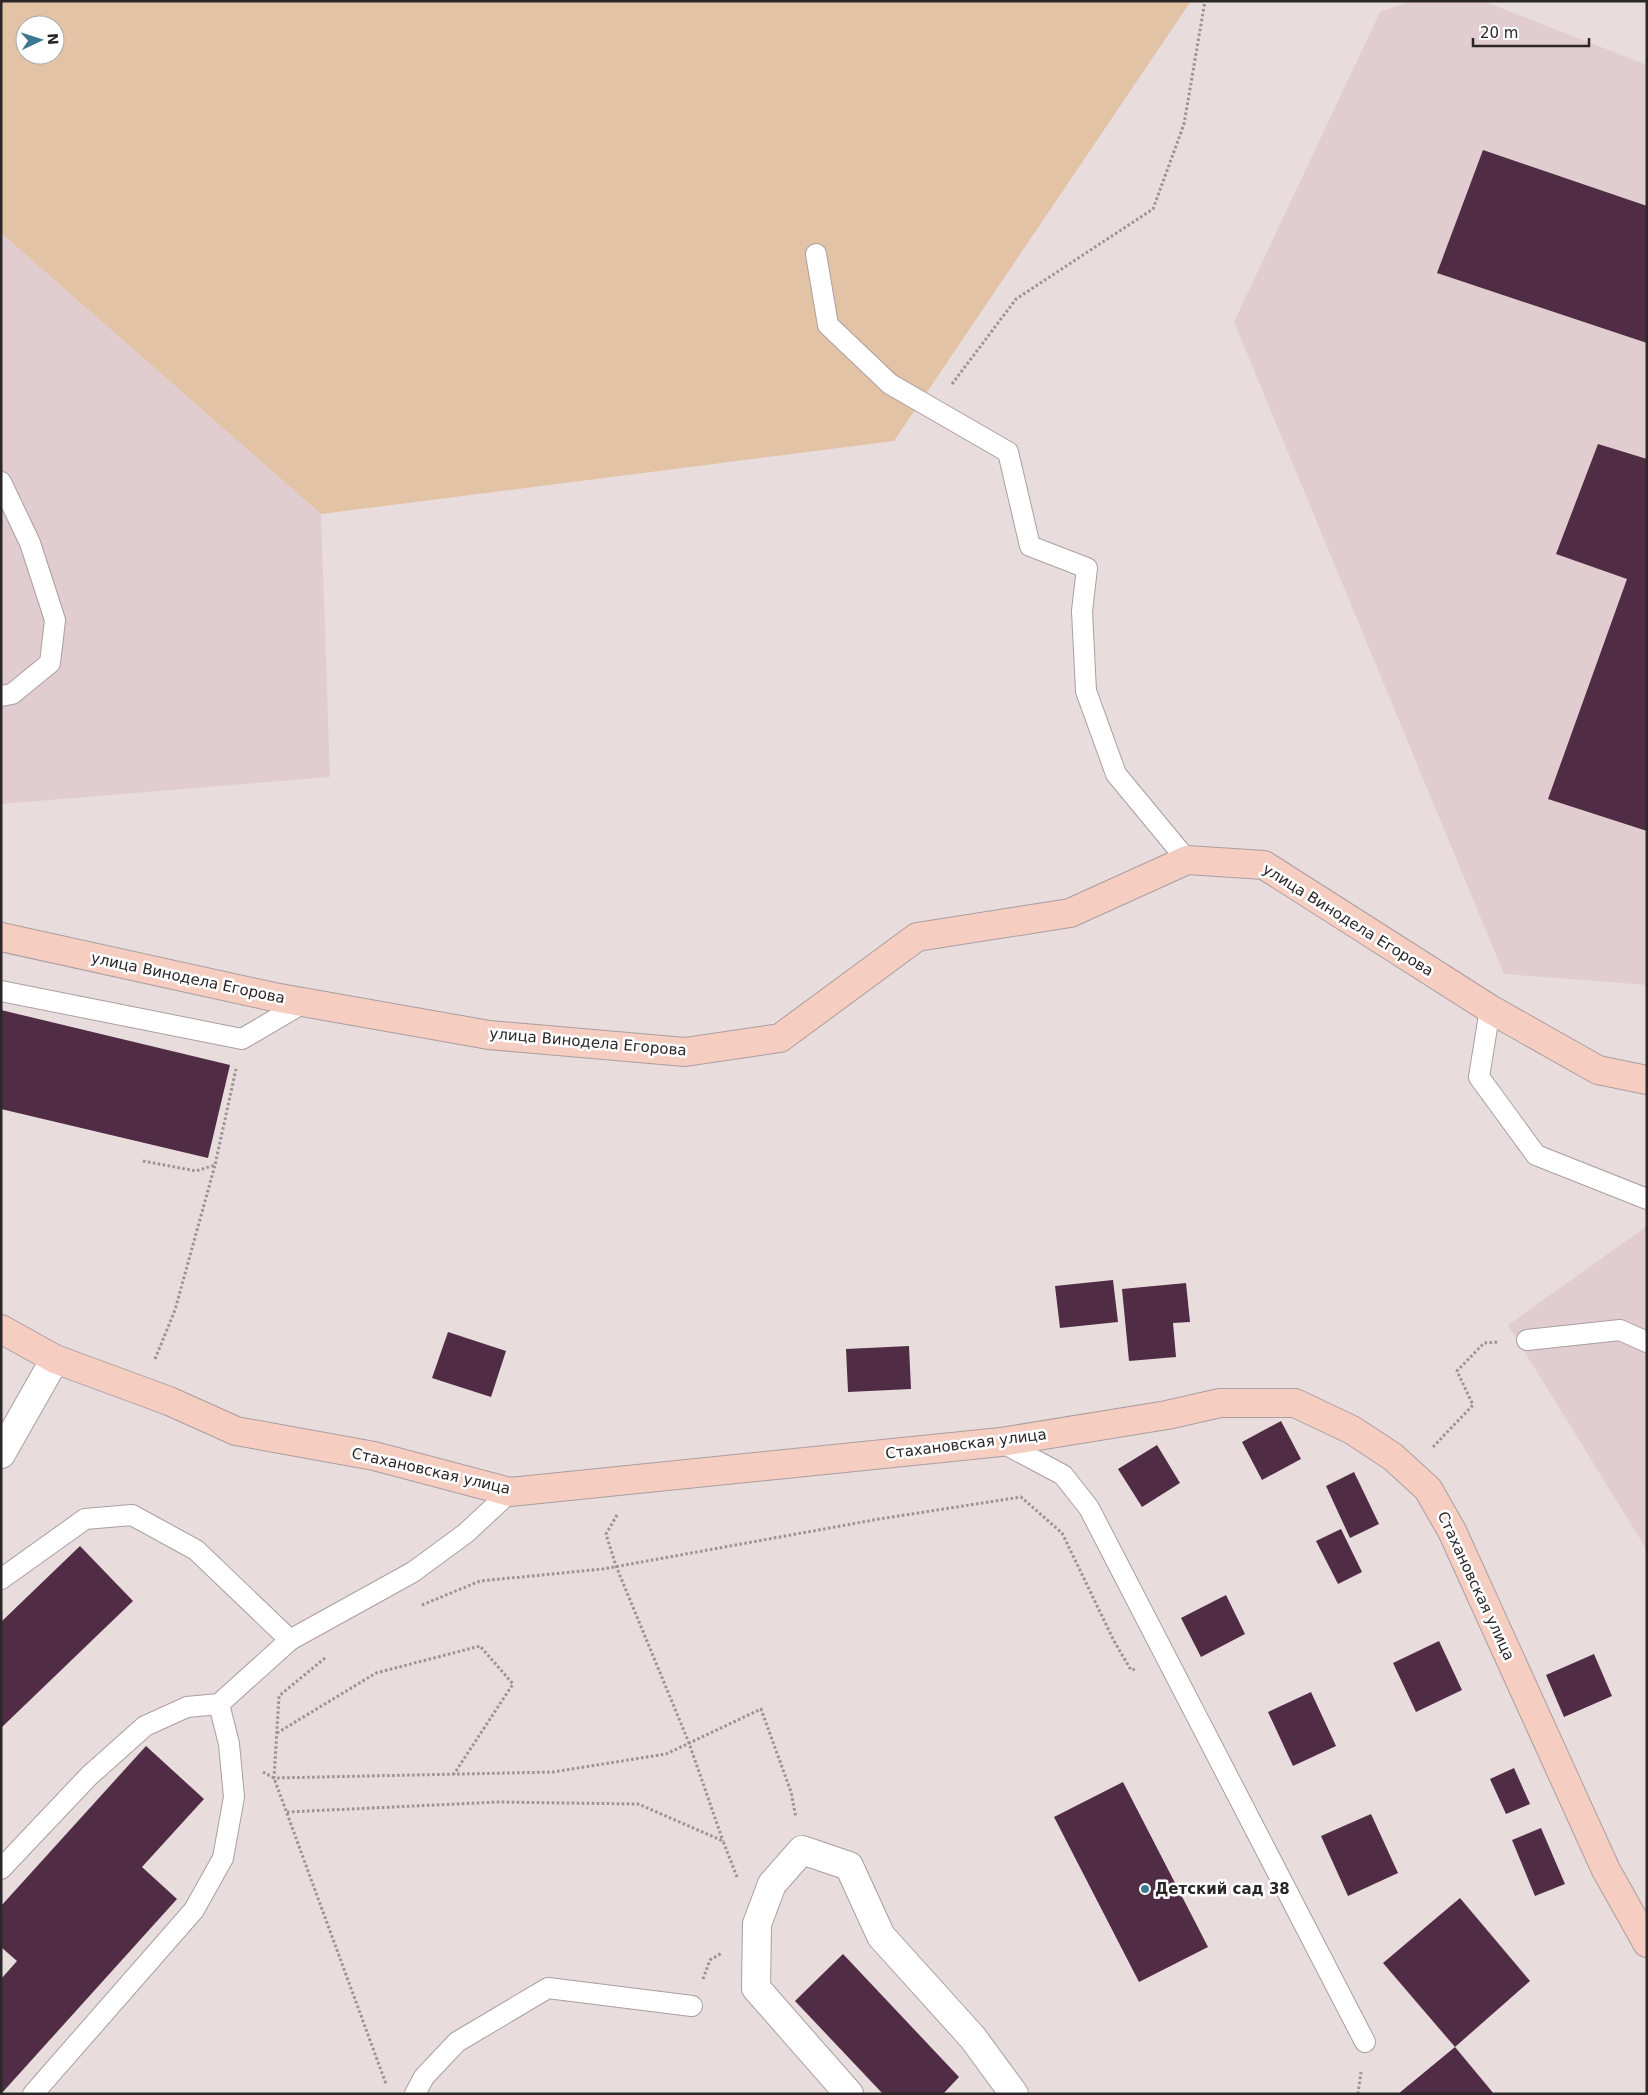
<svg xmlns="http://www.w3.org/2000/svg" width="1648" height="2095" viewBox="0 0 1648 2095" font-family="'DejaVu Sans',sans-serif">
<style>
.built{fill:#e1cdd0}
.green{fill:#e3c3a5;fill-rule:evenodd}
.building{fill:#502d45}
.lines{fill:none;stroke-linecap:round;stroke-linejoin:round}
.lane-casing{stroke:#aa9ea0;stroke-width:22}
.street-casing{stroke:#aa9ea0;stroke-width:30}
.secondary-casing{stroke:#aa9ea0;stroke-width:30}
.path{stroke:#9b9293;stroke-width:3;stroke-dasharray:2.5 2.5;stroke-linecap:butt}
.lane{stroke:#fff;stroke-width:20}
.street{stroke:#fff;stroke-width:28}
.secondary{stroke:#f5cdc1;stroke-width:28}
.poi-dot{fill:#3c7990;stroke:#fff;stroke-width:2}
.labels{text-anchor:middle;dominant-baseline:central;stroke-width:5;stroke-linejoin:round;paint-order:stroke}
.street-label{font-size:15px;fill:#2b2627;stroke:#fff}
.poi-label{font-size:15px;font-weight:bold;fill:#2b2627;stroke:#fff;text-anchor:start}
</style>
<rect width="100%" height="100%" fill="#e8dcdd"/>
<g class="built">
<path d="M1411 1H1483L1647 65V985L1504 974 1234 322 1380 12Z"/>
<path d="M1 233 321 514 330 777 1 804Z"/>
<path d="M1647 1226V1550L1508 1325Z"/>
</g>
<path class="green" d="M1 1H1191L894 441 321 514 1 233ZM25 25H55V55H25Z"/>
<g class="building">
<path d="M1483 150 1647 206V343L1437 273Z"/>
<path d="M1598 444 1647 459V831L1548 799 1627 579 1556 554Z"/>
<path d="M1 1010 230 1065 208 1158 1 1109Z"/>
<path d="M1113 1280 1118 1322 1060 1328 1055 1286Z"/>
<path d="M1186 1283 1190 1322 1173 1323 1176 1357 1129 1361 1122 1289Z"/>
<path d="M448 1332 506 1351 491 1397 432 1378Z"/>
<path d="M909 1346 911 1389 848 1392 846 1349Z"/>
<path d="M1281 1421 1301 1459 1262 1480 1242 1442Z"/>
<path d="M1157 1445 1180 1483 1142 1507 1118 1469Z"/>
<path d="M1354 1472 1379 1524 1350 1538 1326 1486Z"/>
<path d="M1341 1529 1362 1572 1338 1584 1316 1541Z"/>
<path d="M80 1546 133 1601 1 1728V1622Z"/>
<path d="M1226 1595 1245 1634 1201 1657 1181 1618Z"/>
<path d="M1439 1641 1462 1690 1416 1712 1393 1663Z"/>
<path d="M1594 1654 1612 1696 1564 1717 1546 1675Z"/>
<path d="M1311 1692 1336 1746 1293 1766 1268 1712Z"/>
<path d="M146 1746 204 1799 142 1867 177 1899 1 2094V1979L17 1961 1 1947V1906Z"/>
<path d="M1514 1768 1530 1804 1506 1814 1490 1779Z"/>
<path d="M1123 1782 1208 1947 1139 1982 1054 1817Z"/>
<path d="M1371 1814 1398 1873 1348 1896 1321 1836Z"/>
<path d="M1541 1828 1565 1884 1535 1896 1512 1840Z"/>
<path d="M1460 1898 1530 1981 1455 2047 1383 1963Z"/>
<path d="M843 1954 959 2077 943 2094H883L795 2001Z"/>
<path d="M1455 2047 1494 2094H1398Z"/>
</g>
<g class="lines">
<defs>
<g id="lane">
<path d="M816 254 828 325 890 384 1008 452 1030 546 1087 568 1082 611 1086 691 1116 774 1187 860"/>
<path d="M1 482 30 543 55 620 50 663 12 694 1 696"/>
<path d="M1 991 242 1039 305 1002"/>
<path d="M1490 1009 1479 1077 1536 1155 1647 1199"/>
<path d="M1527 1340 1620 1330 1647 1342"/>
<path d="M1001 1442 1063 1475 1089 1508 1365 2042"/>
<path d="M1 1579 85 1519 132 1515 196 1550 290 1640"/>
<path d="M1 1869 89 1776 145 1726 187 1707 219 1704 290 1640 413 1572 466 1533 510 1492"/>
<path d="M33 2094 194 1910 223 1858 234 1797 229 1744 219 1704"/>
<path d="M415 2094 424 2077 457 2042 548 1988 692 2006"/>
</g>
<g id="street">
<path d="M1 1454 55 1359"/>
<path d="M849 2094 756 1988 757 1924 772 1884 802 1850 849 1866 881 1936 973 2038 1014 2094"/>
</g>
<g id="secondary">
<path d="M1 937 274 997 489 1035 685 1052 780 1038 917 937 1070 913 1187 860 1264 865 1490 1009 1598 1070 1647 1080"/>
<path d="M1 1329 55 1359 169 1401 236 1431 374 1456 510 1492 1001 1442 1167 1415 1220 1403H1295L1352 1430 1393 1457 1428 1489 1452 1531 1606 1870 1647 1943"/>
</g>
</defs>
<use href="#lane" class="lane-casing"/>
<use href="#street" class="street-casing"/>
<use href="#secondary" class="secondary-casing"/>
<g class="path">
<path d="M952 384 1016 299 1153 209 1184 124 1205 1"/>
<path d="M143 1161 196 1171 215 1165 236 1069"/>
<path d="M155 1359 175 1310 215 1165"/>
<path d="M1433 1447 1473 1405 1457 1371 1484 1343 1499 1342"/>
<path d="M617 1515 606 1534 616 1566 689 1743 723 1841"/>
<path d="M422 1605 480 1581 603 1569 879 1519 1021 1497 1062 1533 1114 1641 1131 1670 1137 1669"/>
<path d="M325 1658 279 1696 274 1778 553 1772 666 1754 761 1709 791 1792 796 1818"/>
<path d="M277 1733 376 1673 480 1646 513 1684 454 1774"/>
<path d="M263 1772 274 1778 386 2084"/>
<path d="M287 1812 498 1802 638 1804 723 1841 737 1877"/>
<path d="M703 1979 710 1960 722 1953"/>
<path d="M1358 2094 1361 2072"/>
</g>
<use href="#lane" class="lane"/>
<use href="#street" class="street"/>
<use href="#secondary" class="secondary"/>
</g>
<circle class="poi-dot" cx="1145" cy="1889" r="5"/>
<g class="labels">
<g class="street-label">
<text transform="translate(1348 920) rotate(32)">улица Винодела Егорова</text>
<text transform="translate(188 978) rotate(12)">улица Винодела Егорова</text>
<text transform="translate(588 1042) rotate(5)">улица Винодела Егорова</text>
<text transform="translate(966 1444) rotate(-7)">Стахановская улица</text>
<text transform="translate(431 1471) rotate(13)">Стахановская улица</text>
<text transform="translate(1476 1586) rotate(65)">Стахановская улица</text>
</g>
<g class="poi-label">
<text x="1155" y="1889">Детский сад 38</text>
</g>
</g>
<rect width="1648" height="2095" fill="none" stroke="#2b2627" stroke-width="5"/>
<g transform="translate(40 40) rotate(86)"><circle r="24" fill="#ffffff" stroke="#aaa8a9"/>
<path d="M0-4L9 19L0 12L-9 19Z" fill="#3c7990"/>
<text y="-8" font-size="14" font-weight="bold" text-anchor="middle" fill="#2b2627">N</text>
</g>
<path d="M1473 38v8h116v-8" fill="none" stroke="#2b2627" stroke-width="2.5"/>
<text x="1480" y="38" font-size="15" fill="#2b2627" stroke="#ffffff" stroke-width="4" paint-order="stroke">20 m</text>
</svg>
